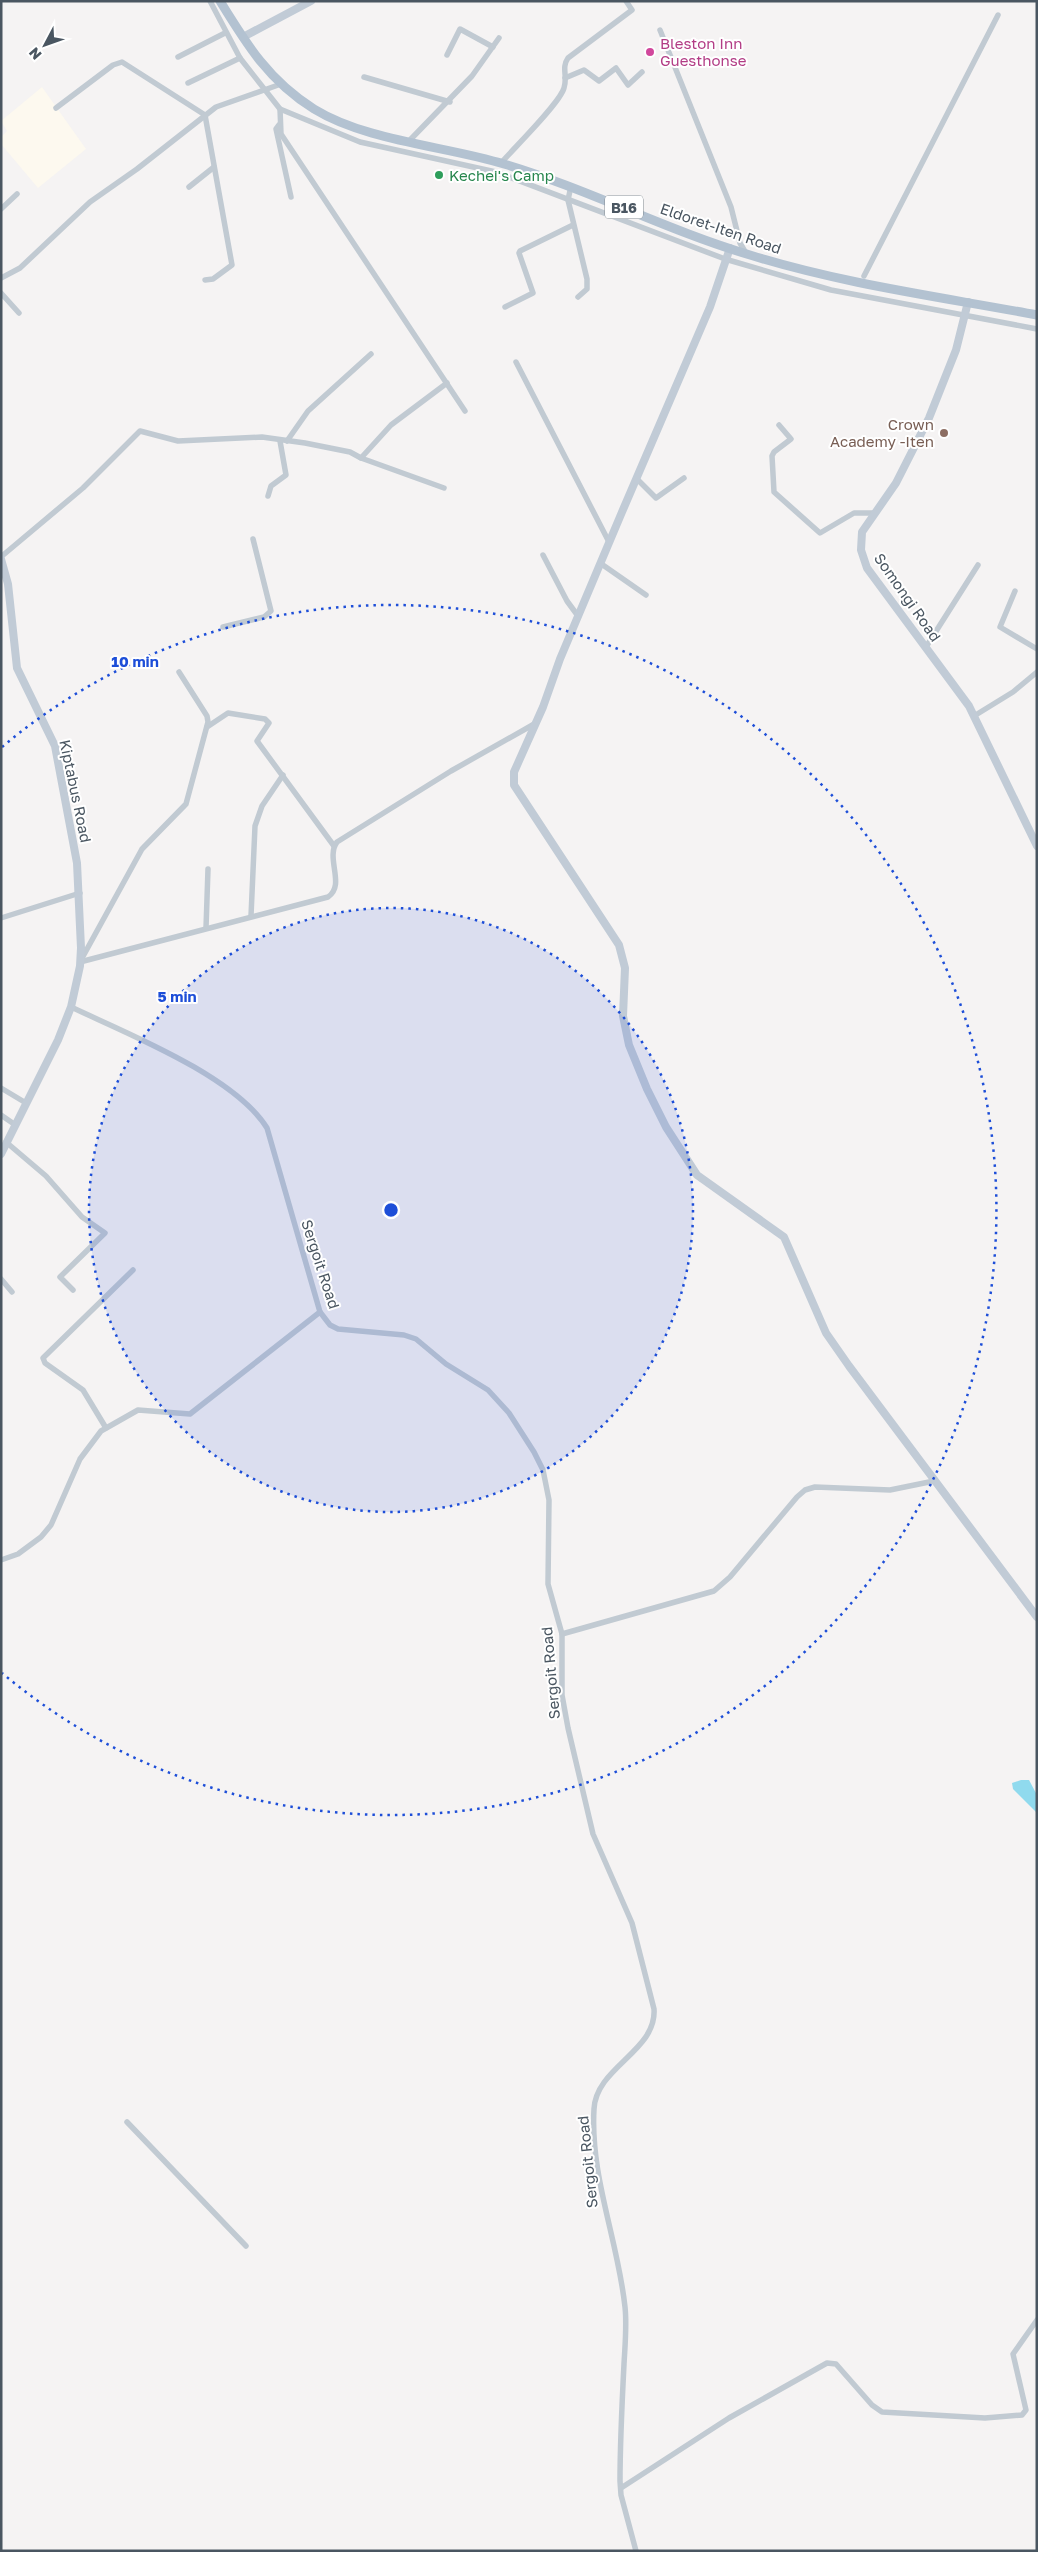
<svg xmlns="http://www.w3.org/2000/svg" width="1038" height="2552" viewBox="0 0 1038 2552" font-family="'Golos Text',sans-serif">
<style>
.commercial{fill:#fdf9ef}
.water{fill:#90daee}
.lines{fill:none;stroke-linecap:round;stroke-linejoin:round}
.street{stroke:#c1cad2;stroke-width:5.5}
.secondary{stroke:#c1cbd6;stroke-width:8}
.primary{stroke:#b3c2d1;stroke-width:9}
.ring{fill:none;stroke:#1d4ed8;stroke-width:2.5;stroke-dasharray:2.5 5}
.hotel-dot{fill:#d1479c;stroke:#fff;stroke-width:2}
.leisure-dot{fill:#2e9e5b;stroke:#fff;stroke-width:2}
.education-dot{fill:#8d6e63;stroke:#fff;stroke-width:2}
.labels{text-anchor:middle;dominant-baseline:central;stroke-width:4;stroke-linejoin:round;paint-order:stroke}
.shield{fill:#fff;stroke:#808990;stroke-width:1}
.shield-label{font-size:14px;font-weight:bold;fill:#4a5661}
.hotel-label{font-size:15px;fill:#b23c85;stroke:#fff;text-anchor:start}
.leisure-label{font-size:15px;fill:#27864d;stroke:#fff;text-anchor:start}
.street-label{font-size:15px;fill:#4a5661;stroke:#fff}
.education-label{font-size:15px;fill:#785e54;stroke:#fff;text-anchor:end}
.centre{fill:#1d4ed8;stroke:#fff;stroke-width:2.5}
.ring-label{font-size:15px;text-anchor:middle;font-weight:bold;fill:#1d4ed8;stroke:#fff;stroke-width:4;stroke-linejoin:round;paint-order:stroke}
</style>
<rect width="100%" height="100%" fill="#f5f3f3"/>
<path class="commercial" d="M42 87 86 149 38 188 1 144V137L7 131 1 121Z"/>
<path class="water" d="M1021 1780H1029L1037 1795V1813L1013 1789 1012 1783Z"/>
<g class="lines">
<g class="street">
<path d="M210 1 240 58 280 109 281 134 465 411"/>
<path d="M660 30 731 207 740 243 747 255"/>
<path d="M447 55 460 29 493 47"/>
<path d="M178 57 225 33"/>
<path d="M364 77 450 102"/>
<path d="M565 78 584 70 599 81 616 68 628 85 642 72"/>
<path d="M188 83 240 58"/>
<path d="M56 108 113 65 122 62 205 115 232 265 213 279 205 280"/>
<path d="M280 109 360 142 496 172 725 259 831 290 1037 329"/>
<path d="M279 125 276 129 291 197"/>
<path d="M410 140 472 76 499 38"/>
<path d="M501 163C514 148 560 103 564 88 568 76 561 68 568 58L632 10 626 1"/>
<path d="M571 186 568 200 587 279V289L578 297"/>
<path d="M189 187 214 167"/>
<path d="M1 209 17 194"/>
<path d="M864 276 998 15"/>
<path d="M1 278 20 268 90 202 137 169 216 107 281 84"/>
<path d="M1 293 19 313"/>
<path d="M505 307 533 293 519 253 520 251 573 225"/>
<path d="M516 362 609 542"/>
<path d="M779 425 791 439 774 452 772 456 774 492 820 533 854 513H874"/>
<path d="M287 441 308 411 371 354"/>
<path d="M361 458 444 488"/>
<path d="M636 478 656 498 684 478"/>
<path d="M268 496 271 486 286 475 280 441"/>
<path d="M543 555 567 601 578 616"/>
<path d="M2 556 83 488 140 431 178 441 262 437 305 443 350 452 361 458 391 425 447 383"/>
<path d="M600 563 646 595"/>
<path d="M1015 591 1000 627 1037 649"/>
<path d="M223 627 264 617 271 611 253 539"/>
<path d="M926 647 978 565"/>
<path d="M974 716 1013 692 1037 672"/>
<path d="M207 727 228 713 265 719 269 723 257 741 334 846"/>
<path d="M251 916 255 826 262 806 283 775"/>
<path d="M1 918 80 893"/>
<path d="M206 928 208 869"/>
<path d="M81 960 142 849 186 804 208 722 207 716 179 672"/>
<path d="M80 962 328 897C346 885 325 858 337 842L451 771 536 723"/>
<path d="M71 1007C126 1033 235 1076 267 1128L320 1312 330 1325 338 1329 404 1335 416 1339 446 1364 488 1390 509 1413 534 1452 543 1470 549 1500 548 1584 562 1634V1695L568 1728 593 1834 632 1923 654 2009C657 2051 596 2067 594 2109 590 2177 618 2240 625 2307 627 2325 625 2345 624 2364 622 2403 620 2442 620 2481L621 2495 636 2551"/>
<path d="M1 1088 26 1103"/>
<path d="M1 1115 14 1124"/>
<path d="M6 1142 46 1176 82 1217 105 1233 60 1277 73 1290"/>
<path d="M1 1279 12 1292"/>
<path d="M106 1428 83 1390 45 1363 43 1358 133 1270"/>
<path d="M1 1560 18 1554 41 1537 51 1525 80 1459 101 1431 138 1410 190 1414 320 1312"/>
<path d="M562 1634 714 1591 730 1577 797 1497 805 1490 815 1487 890 1490 934 1481"/>
<path d="M127 2122 246 2246"/>
<path d="M621 2488 729 2418 827 2363 836 2364 872 2405 882 2412 985 2418 1022 2415 1026 2410 1013 2354 1037 2320"/>
</g>
<g class="secondary">
<path d="M243 37 311 1"/>
<path d="M730 248 710 307 622 512 560 659 543 707 514 772V785L619 945 625 968 623 1016 629 1045 647 1089 666 1127 697 1175 784 1237 826 1333 849 1366 1037 1617"/>
<path d="M968 302 956 350 929 418 896 483 862 532 861 550 867 568 969 706 1037 846"/>
<path d="M1 559 8 584 17 668 55 746 77 863 81 948 80 966 71 1007 58 1040 1 1154"/>
</g>
<path class="primary" d="M220 1C247 45 269 81 314 109 366 141 445 146 504 164 588 189 666 230 750 255 843 284 941 297 1037 315"/>
</g>
<circle cx="391" cy="1210" r="302" fill="#1d4ed8" fill-opacity=".12"/>
<g class="ring">
<circle cx="391" cy="1210" r="302"/>
<path d="M2 747A605 605 0 1 1 2 1673"/>
</g>
<circle class="hotel-dot" cx="650" cy="52" r="5"/>
<circle class="leisure-dot" cx="439" cy="175" r="5"/>
<circle class="education-dot" cx="944" cy="433" r="5"/>
<g class="labels">
<rect class="shield" x="605" y="195.5" width="38" height="23" rx="4"/>
<g class="shield-label">
<text x="624" y="207">B16</text>
</g>
<g class="hotel-label">
<text x="660" y="43">Bleston Inn<tspan x="660" dy="17">Guesthonse</tspan></text>
</g>
<g class="leisure-label">
<text x="449" y="175">Kechei's Camp</text>
</g>
<g class="street-label">
<text transform="translate(721 228) rotate(19)">Eldoret-Iten Road</text>
<text transform="translate(908 597) rotate(55)">Somongi Road</text>
<text transform="translate(76 791) rotate(78)">Kiptabus Road</text>
<text transform="translate(321 1264) rotate(72)">Sergoit Road</text>
<text transform="translate(550 1673) rotate(-95)">Sergoit Road</text>
<text transform="translate(587 2162) rotate(-96)">Sergoit Road</text>
</g>
<g class="education-label">
<text x="934" y="424">Crown<tspan x="934" dy="17">Academy -Iten</tspan></text>
</g>
</g>
<circle cx="391" cy="1210" r="8" class="centre"/>
<g class="ring-label">
<text x="135" y="667">10 min</text>
<text x="177" y="1002">5 min</text>
</g>
<rect width="1038" height="2552" fill="none" stroke="#4a5661" stroke-width="5"/>
<g transform="translate(45 45) rotate(229)" stroke="#ffffff" stroke-width="4" paint-order="stroke">
<path d="M0-4L9 19L0 12L-9 19Z" fill="#4a5661"/>
<text y="-8" font-size="14" font-weight="bold" text-anchor="middle" fill="#4a5661">N</text>
</g>
</svg>
